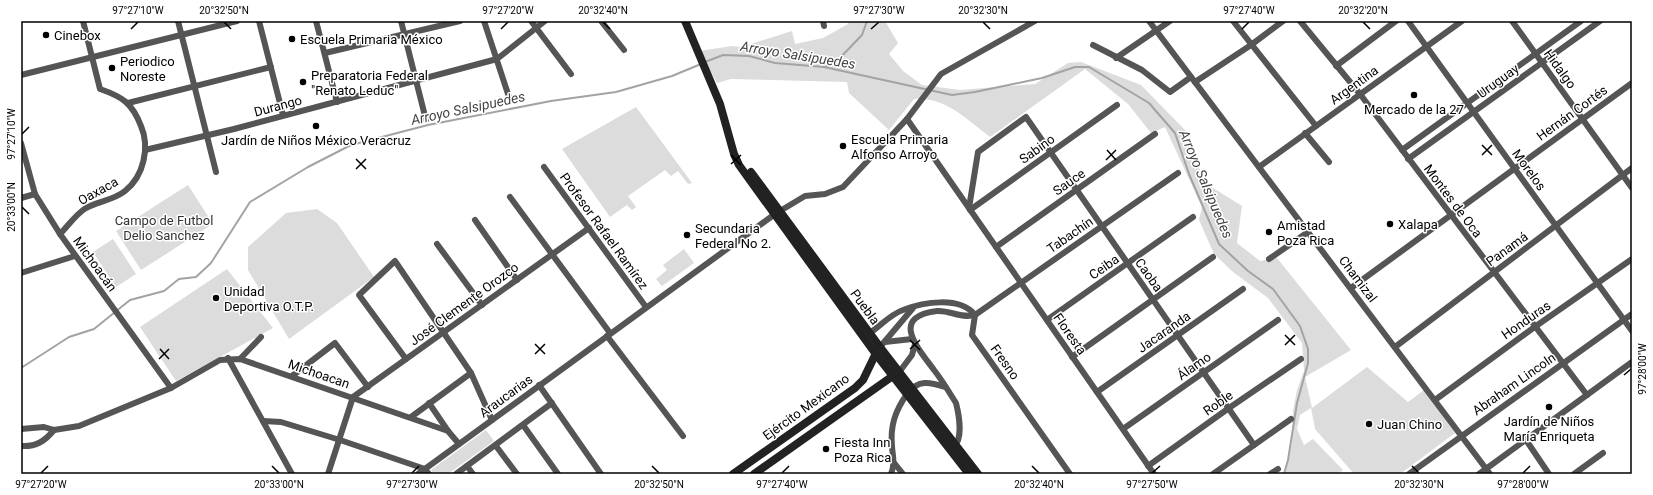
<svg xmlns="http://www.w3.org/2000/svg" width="1653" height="495" viewBox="0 0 1653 495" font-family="Roboto,sans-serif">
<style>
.green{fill:#dcdcdc}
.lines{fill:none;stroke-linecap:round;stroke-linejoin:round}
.stream{stroke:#a3a3a3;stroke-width:2}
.street{stroke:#555;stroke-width:6}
.secondary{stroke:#222;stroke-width:8}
.ticks{fill:none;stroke:#000;stroke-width:1.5}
.poi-dot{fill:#000;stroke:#fff;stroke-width:1.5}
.labels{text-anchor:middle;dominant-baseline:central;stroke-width:3;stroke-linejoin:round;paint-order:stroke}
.poi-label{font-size:13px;fill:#000;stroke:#fff;text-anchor:start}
.street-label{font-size:13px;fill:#000;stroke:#fff}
.park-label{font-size:13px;fill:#333;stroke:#fff}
.water-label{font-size:14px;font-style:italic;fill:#444;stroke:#fff}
.neatline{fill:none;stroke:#000;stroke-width:1.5}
.ticks-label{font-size:10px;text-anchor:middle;fill:#000}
</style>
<rect width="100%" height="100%" fill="#fff"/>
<g class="green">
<path d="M848 21H885L898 43 889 54 903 71 922 85 960 90 1035 84 1068 63 1081 62 1141 85 1185 130 1205 183 1242 206 1237 243 1260 261 1277 258 1351 350 1305 377 1312 408 1367 367 1408 402 1424 390 1455 433 1400 474H1354L1315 429 1311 408 1300 415 1297 429 1304 445 1313 439 1343 470 1338 474H1285L1292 443 1293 411 1297 390 1304 371 1302 343 1268 298 1233 272 1214 254 1199 220 1202 207 1165 127 1151 133 1128 104 1085 69 990 137C966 119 946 97 914 99L889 130 849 93 847 82 731 79 717 83 699 51 732 46 741 47 792 31 795 44 823 38 848 24Z"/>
<path d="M636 107 692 183 688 184 678 171 671 176 665 170 628 196 636 207 632 210 627 205 610 217 562 149Z"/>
<path d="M188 185 213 224 141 270 116 231Z"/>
<path d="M317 209 337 223 374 277 289 339 248 270V247L286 213Z"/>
<path d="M113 239 136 274 116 287 93 252Z"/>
<path d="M684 249 694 263 662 286 656 279 667 270 663 265Z"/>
<path d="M227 269 273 328 176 381 140 327Z"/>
<path d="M486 430 494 441 448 474H434L431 470Z"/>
</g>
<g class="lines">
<g class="stream">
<path d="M705 62 723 55 749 56 775 63 824 67 952 95 975 92 1042 78 1075 67H1089L1149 103 1175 133 1189 174 1219 244 1248 271 1273 289 1300 326 1308 349V363L1297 403 1288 460 1284 474"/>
<path d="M825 67 836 62 862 35 867 21"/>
<path d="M21 368 69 337 94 329 130 300 164 291 179 279 196 277 211 263 250 202 308 167 351 145 428 125 551 101 616 92 672 76 701 64"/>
</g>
<g class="street">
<path d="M178 21 216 172"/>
<path d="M259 21 283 115"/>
<path d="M316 21 337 102"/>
<path d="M401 21 426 120"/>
<path d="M484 21 509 97"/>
<path d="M531 21 571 74"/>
<path d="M601 21 624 50"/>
<path d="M823 21 824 26"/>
<path d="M1149 21 1490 474"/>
<path d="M1233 21 1316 126"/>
<path d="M1300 21 1360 94 1587 395"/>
<path d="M1408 21 1632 331"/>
<path d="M1512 21 1632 188"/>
<path d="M1093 45 1142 70 1170 92 1191 77"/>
<path d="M325 53 460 21"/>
<path d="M1116 58 1170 21"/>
<path d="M1336 66 1396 21"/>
<path d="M21 75 237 21"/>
<path d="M1195 82 1251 45 1283 21"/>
<path d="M128 103 271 67"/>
<path d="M907 119 1154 474"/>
<path d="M1305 133 1329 162"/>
<path d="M21 143 35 194 60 234 171 388"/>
<path d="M145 150 234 129 497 59 545 21"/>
<path d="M1402 150 1581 21"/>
<path d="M1408 159 1600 21"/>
<path d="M544 167 646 307"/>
<path d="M1259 167 1462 21"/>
<path d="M510 197 610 333"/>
<path d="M21 198 35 194"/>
<path d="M969 208 978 152 1026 117 1254 445"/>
<path d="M970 210 1117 105"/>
<path d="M475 220 517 280"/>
<path d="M60 234C68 226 76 214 86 208 99 201 114 200 125 191 144 176 150 147 141 126 132 103 123 97 100 89L83 21"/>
<path d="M437 244 482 305"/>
<path d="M996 247 1155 134"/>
<path d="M1269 259 1308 232"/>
<path d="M21 273 75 256"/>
<path d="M1351 288 1632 83"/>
<path d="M1047 320 1193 217"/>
<path d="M870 333C880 326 891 314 903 310 923 302 960 296 975 315L972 335 1070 474"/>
<path d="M607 336 683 436"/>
<path d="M885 342 912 339"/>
<path d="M880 347 913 308"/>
<path d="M1395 347 1632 168"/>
<path d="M1072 357 1213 257"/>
<path d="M228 358 292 474"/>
<path d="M240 359 261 337"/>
<path d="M406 359 359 295 395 261 471 373 492 420"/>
<path d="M900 371 912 355 915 344"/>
<path d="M292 376 335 343 368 387"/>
<path d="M539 385 601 474"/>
<path d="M1097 392 1243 289"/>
<path d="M1435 400 1536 326 1632 259"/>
<path d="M429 403 448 431"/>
<path d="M411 417 471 373"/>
<path d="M263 421 281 422 340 440 425 469 429 474"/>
<path d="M523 425 558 474"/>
<path d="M21 429 44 427 54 430 79 426 171 388 220 360 240 359 448 431 459 444"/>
<path d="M1123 429 1278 320"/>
<path d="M1526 440 1549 474"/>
<path d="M21 446C36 447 45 441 54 430"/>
<path d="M496 446 517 474"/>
<path d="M954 447C963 438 959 415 956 403 949 392 942 380 934 370 918 348 889 317 937 311 950 310 962 319 975 315L1178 173"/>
<path d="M895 464 903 474"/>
<path d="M467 466 473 474"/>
<path d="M1148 466 1229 408 1301 359"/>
<path d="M328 474 353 397 589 228"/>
<path d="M418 474 775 214 805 196 825 194 843 187 907 119 941 74 1035 21"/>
<path d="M456 474 552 403"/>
<path d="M891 474C895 464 893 457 892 447 890 426 895 411 907 394 918 379 930 382 945 387"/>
<path d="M1213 474 1291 419"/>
<path d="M1270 474 1278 469"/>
<path d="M1409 474 1632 314"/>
<path d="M1479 474 1632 362"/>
<path d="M1574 474 1603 453"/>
</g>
<g class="secondary">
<path d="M685 21 720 104 734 154 739 165 875 353 969 474"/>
<path d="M751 172 880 347 978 474"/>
<path d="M733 474 855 388 863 380 878 349"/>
<path d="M754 474 897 373"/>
</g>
</g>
<path class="ticks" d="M224 22 231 29M603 22 610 29M983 22 990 29M1363 22 1370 29M131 29 138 22M501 29 508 22M871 29 879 22M1242 29 1249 22M22 134 29 127M1482 145 1492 155M1107 150 1116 160M731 155 741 165M1482 155 1492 145M356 159 366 169M1106 160 1116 150M731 164 741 155M356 169 366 159M22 207 29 214M1285 335 1295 345M910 340 920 350M535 344 545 354M1285 345 1295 335M160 349 169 359M910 349 920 340M535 354 545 344M159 359 169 349M1624 375 1631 369M272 466 279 473M652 466 659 473M1032 466 1039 473M1412 466 1419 473M41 473 48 466M412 473 419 466M782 473 789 466M1152 473 1160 466M1523 473 1530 466"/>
<g class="poi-dot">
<circle cx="46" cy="35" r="4"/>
<circle cx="292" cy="39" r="4"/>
<circle cx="112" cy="68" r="4"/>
<circle cx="303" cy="82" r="4"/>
<circle cx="1414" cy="95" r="4"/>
<circle cx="316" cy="126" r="4"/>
<circle cx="843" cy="146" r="4"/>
<circle cx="1390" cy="224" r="4"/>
<circle cx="1269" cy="232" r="4"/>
<circle cx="687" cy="235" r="4"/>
<circle cx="216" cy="298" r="4"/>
<circle cx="1549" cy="407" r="4"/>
<circle cx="1369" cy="424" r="4"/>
<circle cx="826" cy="449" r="4"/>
</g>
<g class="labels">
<g class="poi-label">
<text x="54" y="35">Cinebox</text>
<text x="300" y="39">Escuela Primaria México</text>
<text x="120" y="61">Periodico<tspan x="120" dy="15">Noreste</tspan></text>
<text x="311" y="75">Preparatoria Federal<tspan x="311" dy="15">"Renato Leduc"</tspan></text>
<text x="1414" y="109" text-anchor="middle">Mercado de la 27</text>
<text x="851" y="139">Escuela Primaria<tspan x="851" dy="15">Alfonso Arroyo</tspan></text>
<text x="316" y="140" text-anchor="middle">Jardín de Niños México Veracruz</text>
<text x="1398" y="224">Xalapa</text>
<text x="1277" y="225">Amistad<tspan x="1277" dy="15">Poza Rica</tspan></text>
<text x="695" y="228">Secundaria<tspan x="695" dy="15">Federal No 2.</tspan></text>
<text x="224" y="291">Unidad<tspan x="224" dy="15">Deportiva O.T.P.</tspan></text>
<text x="1549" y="421" text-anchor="middle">Jardín de Niños<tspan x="1549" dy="15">María Enriqueta</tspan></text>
<text x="1377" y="424">Juan Chino</text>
<text x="834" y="442">Fiesta Inn<tspan x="834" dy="15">Poza Rica</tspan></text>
</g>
<g class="street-label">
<text transform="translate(1560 69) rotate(54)">Hidalgo</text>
<text transform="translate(1498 81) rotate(-36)">Uruguay</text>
<text transform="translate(1354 85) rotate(-36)">Argentina</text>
<text transform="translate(278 106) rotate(-15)">Durango</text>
<text transform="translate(1572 113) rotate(-36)">Hernán Cortés</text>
<text transform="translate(1037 149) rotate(-36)">Sabino</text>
<text transform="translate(1529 170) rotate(54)">Morelos</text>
<text transform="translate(1069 182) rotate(-35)">Sauce</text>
<text transform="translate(98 191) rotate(-29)">Oaxaca</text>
<text transform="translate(1453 201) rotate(53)">Montes de Oca</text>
<text transform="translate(604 231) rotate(54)">Profesor Rafael Ramírez</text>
<text transform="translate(1070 235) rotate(-35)">Tabachín</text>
<text transform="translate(1507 249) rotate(-36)">Panamá</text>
<text transform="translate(95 264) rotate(54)">Michoacán</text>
<text transform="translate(1104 267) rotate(-35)">Ceiba</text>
<text transform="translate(1149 275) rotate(55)">Caoba</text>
<text transform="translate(1358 279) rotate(53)">Chamizal</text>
<text transform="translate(464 304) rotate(-36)">José Clemente Orozco</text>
<text transform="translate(865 307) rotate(54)">Puebla</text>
<text transform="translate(1526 320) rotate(-35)">Honduras</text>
<text transform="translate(1164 332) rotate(-35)">Jacaranda</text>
<text transform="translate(1070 334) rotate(55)">Floresta</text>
<text transform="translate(1005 362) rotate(55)">Fresno</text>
<text transform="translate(1194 366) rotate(-35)">Álamo</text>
<text transform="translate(319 374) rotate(19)">Michoacan</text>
<text transform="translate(1514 384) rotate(-35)">Abraham Lincoln</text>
<text transform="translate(506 396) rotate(-36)">Araucarias</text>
<text transform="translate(1218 403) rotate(-35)">Roble</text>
<text transform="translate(806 407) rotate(-36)">Ejército Mexicano</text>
</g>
<g class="park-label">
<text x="164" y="220">Campo de Futbol<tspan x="164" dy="15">Delio Sanchez</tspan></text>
</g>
<g class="water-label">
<text transform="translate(798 55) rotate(9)">Arroyo Salsipuedes</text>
<text transform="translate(468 108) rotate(-12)">Arroyo Salsipuedes</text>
<text transform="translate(1206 184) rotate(67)">Arroyo Salsipuedes</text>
</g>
</g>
<rect width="1653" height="495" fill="none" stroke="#ffffff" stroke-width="44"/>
<rect x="22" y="22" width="1609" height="451" class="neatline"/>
<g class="ticks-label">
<text x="138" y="14">97°27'10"W</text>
<text x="224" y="14">20°32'50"N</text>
<text x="508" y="14">97°27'20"W</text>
<text x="603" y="14">20°32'40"N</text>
<text x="879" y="14">97°27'30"W</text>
<text x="983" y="14">20°32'30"N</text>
<text x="1249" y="14">97°27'40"W</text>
<text x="1363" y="14">20°32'20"N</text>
<text transform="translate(11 134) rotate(-90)" y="4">97°27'10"W</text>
<text transform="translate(11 207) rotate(-90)" y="4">20°33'00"N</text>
<text transform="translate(1642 369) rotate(-90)" y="4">97°28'00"W</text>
<text x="41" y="488">97°27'20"W</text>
<text x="279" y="488">20°33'00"N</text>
<text x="412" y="488">97°27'30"W</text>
<text x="659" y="488">20°32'50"N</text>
<text x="782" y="488">97°27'40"W</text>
<text x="1039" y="488">20°32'40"N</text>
<text x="1152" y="488">97°27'50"W</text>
<text x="1419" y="488">20°32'30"N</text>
<text x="1523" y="488">97°28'00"W</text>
</g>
</svg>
